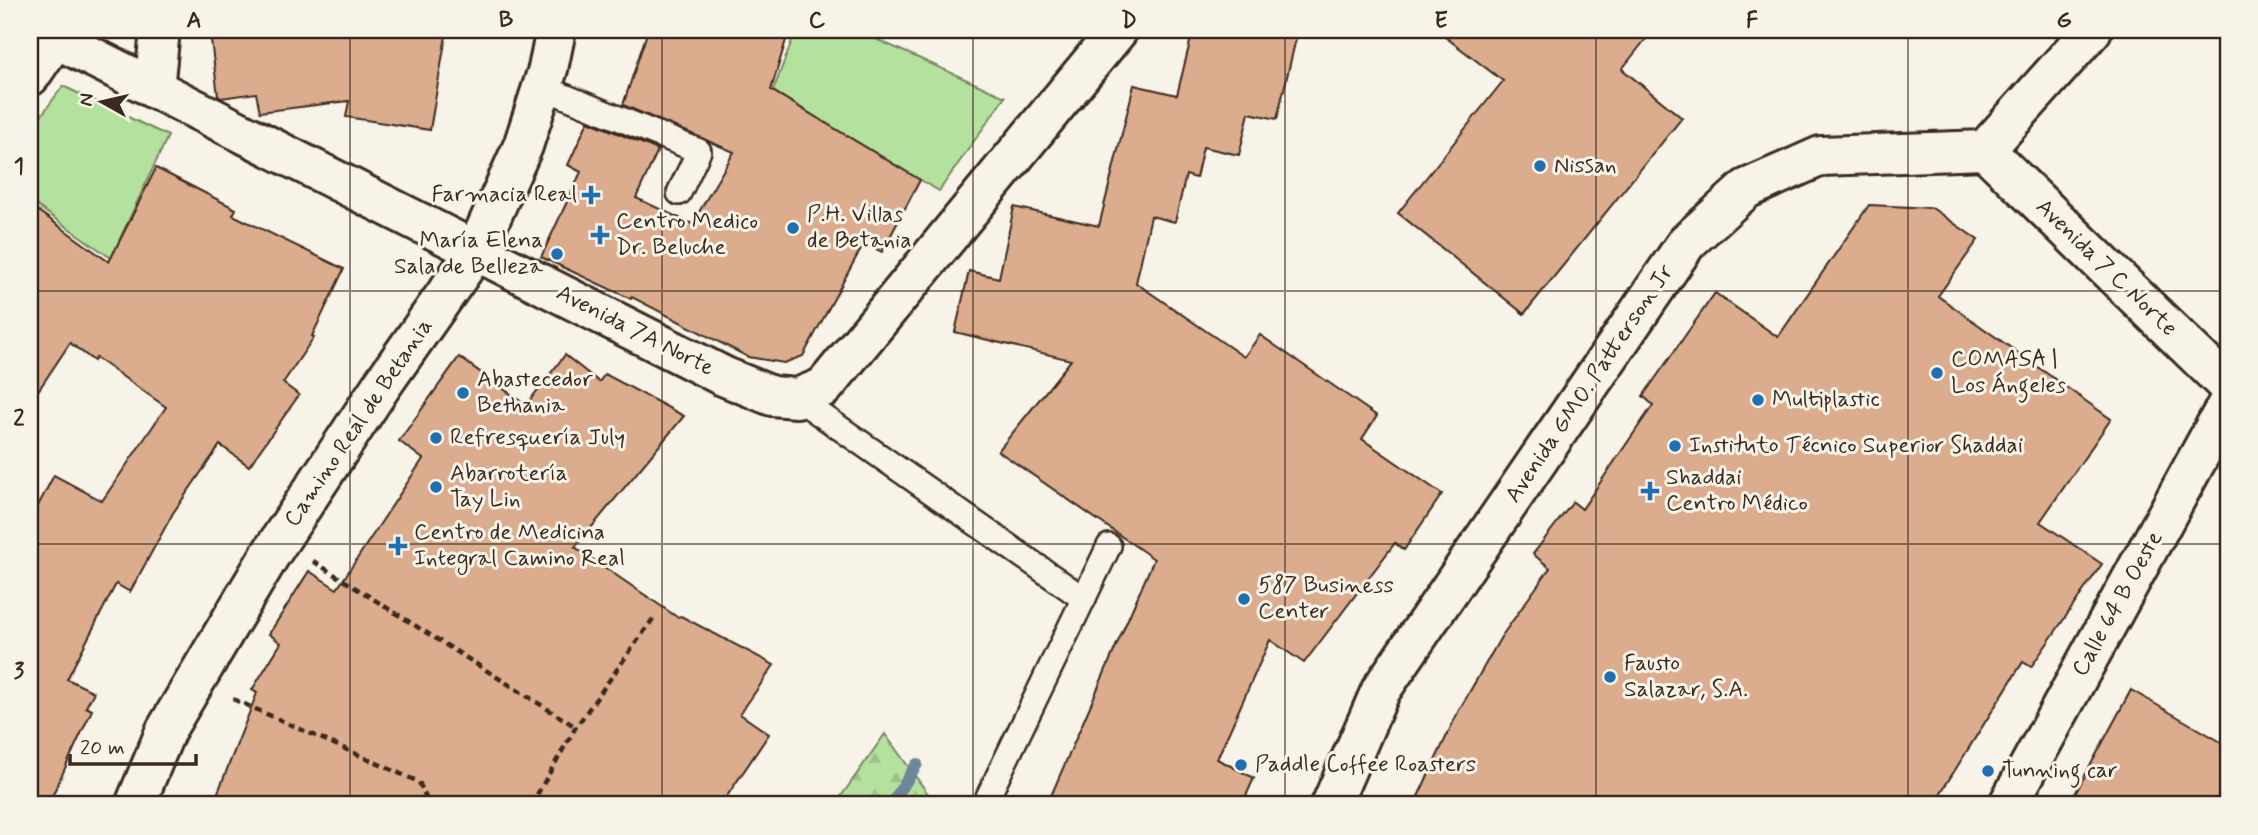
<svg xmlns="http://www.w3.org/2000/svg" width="2258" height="835" viewBox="0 0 2258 835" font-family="Mynerve,sans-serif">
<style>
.green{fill:#b5e19f;stroke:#78865e;stroke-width:2}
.forest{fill:url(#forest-firs);stroke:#78865e;stroke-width:2}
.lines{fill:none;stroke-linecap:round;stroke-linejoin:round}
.stream{stroke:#6e869a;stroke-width:12}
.building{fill:#dcac8e;stroke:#3b2a1e;stroke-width:2}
.lane-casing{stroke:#3b2a1e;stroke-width:28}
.street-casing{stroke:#3b2a1e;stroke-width:44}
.secondary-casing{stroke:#3b2a1e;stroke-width:44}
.path{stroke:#3b2a1e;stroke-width:4.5;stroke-dasharray:7 5;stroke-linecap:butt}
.lane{stroke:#f7f3e8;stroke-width:23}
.street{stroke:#f7f3e8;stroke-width:38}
.secondary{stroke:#f7f3e8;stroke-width:38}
.grid{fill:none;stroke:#3b2a1e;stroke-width:2;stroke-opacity:0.55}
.poi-dot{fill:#1f6fb2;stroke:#f7f3e8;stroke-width:2.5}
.labels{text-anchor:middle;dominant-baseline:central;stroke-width:6;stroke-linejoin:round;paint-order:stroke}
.poi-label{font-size:23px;fill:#3b2a1e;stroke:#f7f3e8;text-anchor:start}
.street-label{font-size:23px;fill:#3b2a1e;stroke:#f7f3e8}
.neatline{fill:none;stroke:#3b2a1e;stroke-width:2.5}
.grid-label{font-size:23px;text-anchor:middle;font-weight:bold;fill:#3b2a1e}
</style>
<defs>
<pattern id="forest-firs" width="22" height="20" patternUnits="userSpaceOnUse" patternTransform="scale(1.75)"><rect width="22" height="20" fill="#b5e19f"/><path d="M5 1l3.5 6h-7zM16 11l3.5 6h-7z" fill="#9dc188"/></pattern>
</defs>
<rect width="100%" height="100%" fill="#f7f3e8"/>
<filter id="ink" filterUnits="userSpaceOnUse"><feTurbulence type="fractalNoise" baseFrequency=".0143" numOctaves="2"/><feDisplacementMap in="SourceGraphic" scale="14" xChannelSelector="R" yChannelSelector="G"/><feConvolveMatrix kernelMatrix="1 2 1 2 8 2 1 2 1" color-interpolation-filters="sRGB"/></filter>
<g filter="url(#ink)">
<g class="green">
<path d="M796 30H856L1005 97 939 191 773 91Z"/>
<path d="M63 86 168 136 111 258 30 201V131Z"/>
</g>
<path class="forest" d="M885 734 936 805H835Z"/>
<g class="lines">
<path class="stream" d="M891 805 917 764"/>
</g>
<g class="building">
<path d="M230 30H447L430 130 346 117 349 101 260 112 256 93 221 98 218 96 210 32Z"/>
<path d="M648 30H789L771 90 920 180 882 252 864 243 803 356 784 363 748 357 632 297 631 299 541 257 581 172 568 165 588 121 658 150 636 198 692 224 734 152 623 105Z"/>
<path d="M1193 30H1298L1277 119 1249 113 1239 155 1203 147 1196 178 1186 175 1175 222 1151 216 1136 283 1244 357 1260 335 1377 416 1362 439 1442 494 1404 550 1395 543 1304 663 1270 640 1217 759 1254 778 1242 805H1047L1154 559 998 451 1071 360 955 332 969 271 999 278 1014 207 1099 226 1134 85 1177 95Z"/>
<path d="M1436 30H1653L1622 69 1682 118 1524 314 1398 213 1503 81Z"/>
<path d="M156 168 236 209 233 215 344 269 312 336 314 337 283 383 299 395 249 466 220 445 173 513 130 592 116 584 67 679 94 692 86 707 92 710 48 805H30V521L54 475 102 501 166 407 96 358 94 361 70 343 30 403V205L109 262Z"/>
<path d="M1869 205 1932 208 1978 240 1938 296 2111 419 2040 522 2102 564 2031 667 2023 662 1933 805H1414L1458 712 1501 637 1550 568 1533 554 1573 502 1582 509 1653 405 1643 396 1715 293 1778 337Z"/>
<path d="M565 355 599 382 605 374 684 416 575 547 677 617 681 616 774 665 740 714 769 734 721 805H213L257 693 252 690 281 643 269 634 309 571 337 589 423 459 399 441 459 357 526 405Z"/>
<path d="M2131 690 2228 746V805H2069Z"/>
</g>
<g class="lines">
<defs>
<g id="lane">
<path d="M542 87 699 151 679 193"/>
<path d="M797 398 1084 599"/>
<path d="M984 805 1109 546"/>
</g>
<g id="street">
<path d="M39 30 723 376 772 396 797 398 824 387 1118 30"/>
<path d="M30 76 56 38"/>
<path d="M154 89 160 30"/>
<path d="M1985 150 2228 386"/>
<path d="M1985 150 2092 30"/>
<path d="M1331 805 1381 690 1687 242 1746 189 1821 156 1985 150"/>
<path d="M2008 805 2228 403"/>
</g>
<path id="secondary" d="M135 805 166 730 270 555 382 385 476 251 523 146 548 69 556 30"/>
</defs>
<use href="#lane" class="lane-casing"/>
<use href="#street" class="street-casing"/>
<use href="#secondary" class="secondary-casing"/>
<g class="path">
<path d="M313 561 576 727"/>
<path d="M233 699 419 782 429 805"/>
<path d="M531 805 576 727 655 616"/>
</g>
<use href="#lane" class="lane"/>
<use href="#street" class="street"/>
<use href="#secondary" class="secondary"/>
</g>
</g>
<path class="grid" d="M350 30V805M662 30V805M973 30V805M1285 30V805M1596 30V805M1908 30V805M30 291H2228M30 544H2228"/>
<g class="poi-dot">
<circle cx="1540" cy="166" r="7"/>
<path d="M587.5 184.5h7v7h7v7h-7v7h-7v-7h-7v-7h7z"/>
<circle cx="793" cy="228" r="7"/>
<path d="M596.5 224.5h7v7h7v7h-7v7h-7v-7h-7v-7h7z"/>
<circle cx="557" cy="254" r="7"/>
<circle cx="1937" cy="373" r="7"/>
<circle cx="463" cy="393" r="7"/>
<circle cx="1758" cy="400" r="7"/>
<circle cx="436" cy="438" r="7"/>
<circle cx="1675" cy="446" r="7"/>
<circle cx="436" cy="487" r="7"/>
<path d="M1646.5 480.5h7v7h7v7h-7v7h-7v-7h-7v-7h7z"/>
<path d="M394.5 535.5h7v7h7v7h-7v7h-7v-7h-7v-7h7z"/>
<circle cx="1244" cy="599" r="7"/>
<circle cx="1610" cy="677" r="7"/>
<circle cx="1241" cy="765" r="7"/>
<circle cx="1988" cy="771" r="7"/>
</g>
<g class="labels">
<g class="poi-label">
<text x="1554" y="166">Nissan</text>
<text x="577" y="195" text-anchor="end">Farmacia Real</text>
<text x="807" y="215">P.H. Villas<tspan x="807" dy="26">de Betania</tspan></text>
<text x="616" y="222">Centro Medico<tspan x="616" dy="26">Dr. Beluche</tspan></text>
<text x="543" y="241" text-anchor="end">María Elena<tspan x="543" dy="26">Sala de Belleza</tspan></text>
<text x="1951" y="360">COMASA |<tspan x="1951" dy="26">Los Ángeles</tspan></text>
<text x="477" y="380">Abastecedor<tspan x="477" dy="26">Bethania</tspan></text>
<text x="1772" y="400">Multiplastic</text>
<text x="450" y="438">Refresquería July</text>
<text x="1689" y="446">Instituto Técnico Superior Shaddai</text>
<text x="450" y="474">Abarrotería<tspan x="450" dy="26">Tay Lin</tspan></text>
<text x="1666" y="478">Shaddai<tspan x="1666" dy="26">Centro Médico</tspan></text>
<text x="414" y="533">Centro de Medicina<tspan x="414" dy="26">Integral Camino Real</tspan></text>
<text x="1258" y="586">587 Business<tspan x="1258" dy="26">Center</tspan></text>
<text x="1624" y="664">Fausto<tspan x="1624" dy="26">Salazar, S.A.</tspan></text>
<text x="1255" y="765">Paddle Coffee Roasters</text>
<text x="2002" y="771">Tunning car</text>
</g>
<g class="street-label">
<text transform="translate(2106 268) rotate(44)">Avenida 7 C Norte</text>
<text transform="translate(635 331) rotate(27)">Avenida 7A Norte</text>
<text transform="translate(1590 384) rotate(-56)">Avenida GMO. Patterson Jr</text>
<text transform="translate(359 423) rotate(-56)">Camino Real de Betania</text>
<text transform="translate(2118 604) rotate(-61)">Calle 64 B Oeste</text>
</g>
</g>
<rect width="2258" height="835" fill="none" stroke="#f7f3e8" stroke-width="77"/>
<g transform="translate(102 102) rotate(278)" stroke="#f7f3e8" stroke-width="5" paint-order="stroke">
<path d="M0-5L12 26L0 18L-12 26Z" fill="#3b2a1e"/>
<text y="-10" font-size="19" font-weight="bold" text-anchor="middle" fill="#3b2a1e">N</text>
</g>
<path d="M70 754v10h126v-10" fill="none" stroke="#3b2a1e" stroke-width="3.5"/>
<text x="80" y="754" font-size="21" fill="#3b2a1e" stroke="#f7f3e8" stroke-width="5" paint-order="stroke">20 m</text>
<rect x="38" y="38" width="2182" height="758" class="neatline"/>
<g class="grid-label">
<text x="194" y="27">A</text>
<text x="506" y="27">B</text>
<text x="817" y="27">C</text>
<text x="1129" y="27">D</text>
<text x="1441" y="27">E</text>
<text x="1752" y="27">F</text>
<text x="2064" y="27">G</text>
<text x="19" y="173">1</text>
<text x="19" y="425">2</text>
<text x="19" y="678">3</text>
</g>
</svg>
